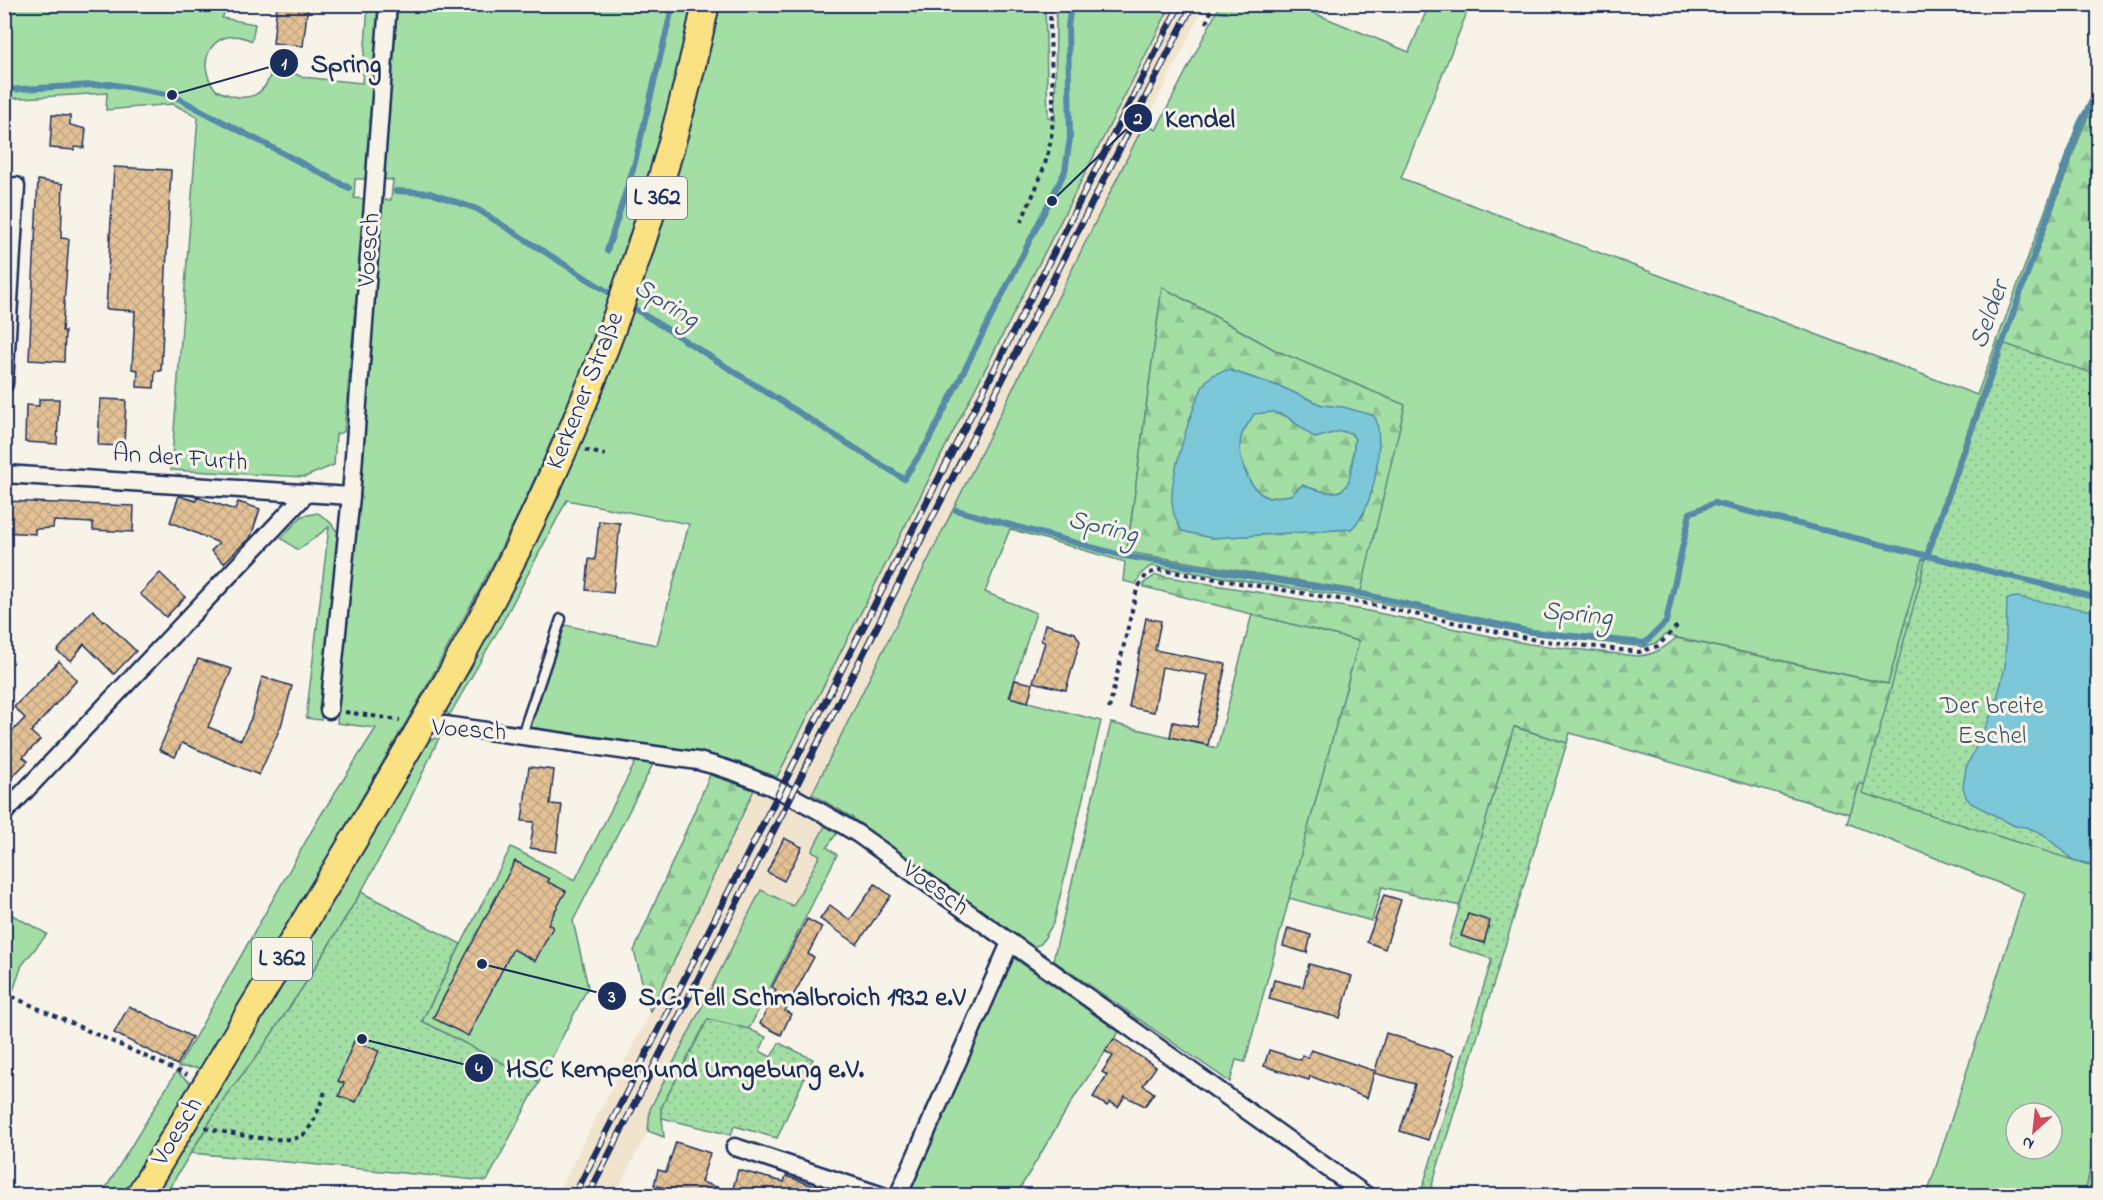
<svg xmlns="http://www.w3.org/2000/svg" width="2103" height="1200" viewBox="0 0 2103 1200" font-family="'Indie Flower',sans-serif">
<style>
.built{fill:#f1e4cf}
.grass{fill:#a3dea4;stroke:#5f8681;stroke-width:1.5;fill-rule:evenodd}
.forest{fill:url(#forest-firs);stroke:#5f8681;stroke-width:1.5;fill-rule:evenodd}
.park{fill:url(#park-dots);stroke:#5f8681;stroke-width:1.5}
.water{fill:#7bc8d9;stroke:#558ba8;stroke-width:1.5;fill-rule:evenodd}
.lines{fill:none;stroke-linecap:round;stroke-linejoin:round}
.stream{stroke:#558ba8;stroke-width:6}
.building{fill:url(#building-cross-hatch);stroke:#1b2f5e;stroke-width:1.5}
.service-casing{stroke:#1b2f5e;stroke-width:13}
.minor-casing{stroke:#1b2f5e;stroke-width:21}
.primary-casing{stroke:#1b2f5e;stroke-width:30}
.path{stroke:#1b2f5e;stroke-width:4;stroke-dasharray:4.5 4.5;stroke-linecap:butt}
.service{stroke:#f7f3e8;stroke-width:8}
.minor{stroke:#f7f3e8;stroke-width:16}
.primary{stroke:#fae181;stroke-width:26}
.rail-casing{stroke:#1b2f5e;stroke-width:7}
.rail{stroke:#f7f3e8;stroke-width:4.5;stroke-dasharray:14;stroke-linecap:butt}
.labels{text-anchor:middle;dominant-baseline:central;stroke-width:6;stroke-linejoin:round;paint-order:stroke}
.shield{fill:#f7f3e8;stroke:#5d6a87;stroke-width:1.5}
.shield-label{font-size:24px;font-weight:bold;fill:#1b2f5e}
.street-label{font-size:26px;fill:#1b2f5e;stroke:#f7f3e8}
.park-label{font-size:26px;fill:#36526c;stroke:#f7f3e8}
.water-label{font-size:27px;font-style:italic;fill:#33557d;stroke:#f7f3e8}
.leader{fill:none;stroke:#1b2f5e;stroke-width:2}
.callout-dot{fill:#1b2f5e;stroke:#f7f3e8;stroke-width:2}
.mark-label{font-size:18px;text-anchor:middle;font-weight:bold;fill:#fff}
.callout-label{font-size:27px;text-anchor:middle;font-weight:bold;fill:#1b2f5e;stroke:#f7f3e8;stroke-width:6;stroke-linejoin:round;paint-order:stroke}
</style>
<defs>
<pattern id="forest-firs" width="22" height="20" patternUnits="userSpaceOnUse" patternTransform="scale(1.5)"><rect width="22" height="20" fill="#a3dea4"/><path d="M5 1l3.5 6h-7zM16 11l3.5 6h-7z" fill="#8cbf90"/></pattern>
<pattern id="park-dots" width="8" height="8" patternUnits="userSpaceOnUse" patternTransform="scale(1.5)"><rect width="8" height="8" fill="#a3dea4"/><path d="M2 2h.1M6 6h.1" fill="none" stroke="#8cbf90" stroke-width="1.8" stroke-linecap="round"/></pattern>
<pattern id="building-cross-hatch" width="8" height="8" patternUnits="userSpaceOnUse" patternTransform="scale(1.5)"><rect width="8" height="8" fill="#e3c195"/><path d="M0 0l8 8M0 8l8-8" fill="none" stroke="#c2a683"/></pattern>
</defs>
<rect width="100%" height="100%" fill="#f7f3e8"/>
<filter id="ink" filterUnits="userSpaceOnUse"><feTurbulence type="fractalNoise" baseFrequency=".0167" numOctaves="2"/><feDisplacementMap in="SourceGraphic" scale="12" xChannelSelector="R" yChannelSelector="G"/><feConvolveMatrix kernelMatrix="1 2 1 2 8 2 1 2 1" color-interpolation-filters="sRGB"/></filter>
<g filter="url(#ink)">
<path class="built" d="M1171 5H1205L812 794 804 791 795 809 825 826 812 850 820 854 793 906 761 890 650 1109 648 1131 615 1195 556 1196 650 1012 754 790 768 795Z"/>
<g class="grass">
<path d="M5 5H228L222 18 255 24 252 41C217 23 191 60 216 90 246 104 267 99 273 64L302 77 362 83 368 5H380L367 179H355L354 198 365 199 344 432 336 434 334 465 305 477 171 470 198 117 173 104 106 110 107 93 5 99Z"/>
<path d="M395 5H694L674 176 720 5H1045L1048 117 1055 121 1056 5H1171L777 777 738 762 529 727 565 625 657 645 689 524 567 500 500 627 449 716 443 704 508 586 608 303 570 400 520 511 483 583 415 707 204 1068 178 1067 319 818 376 728 337 723 381 200H391L393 180 382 179Z"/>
<path d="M1220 5H1294L1409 52 1429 5H1470L1401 178 1977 395 2078 122 2098 85V98L2084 125 2098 603 1923 559 1888 684 1665 635 1658 642 1644 647 1530 634 1357 598 1151 566 1142 573 1136 584 1123 581 1125 562 1010 529 985 592 1036 613 1009 697 1101 721 1054 922 1041 944 1033 947 925 872 851 817 812 794 1151 110 1152 128 1156 130ZM1162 287 1275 350 1361 591 1127 552Z"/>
<path d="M318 513 330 522 339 534 321 720 306 718 329 527 298 550 281 538 302 516Z"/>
<path d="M1252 614 1359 641 1245 1062 1236 1060 1230 1082 1053 960 1111 723 1217 748Z"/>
<path d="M440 736 398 825 361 892 309 978 257 1056 227 1094 165 1195 151 1196 427 742Z"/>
<path d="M636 761 653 764 573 921 588 987 539 1082 422 1021 511 847 575 880Z"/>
<path d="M1860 783 2054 846 2098 866V1130L2085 1195H1927L2024 893 1847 823ZM2016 1113H2052V1149H2016Z"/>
<path d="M825 826 837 833 827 847 837 855 749 1029 708 1019 661 1108 664 1137 648 1131 650 1109 761 890 793 906 820 855 812 851Z"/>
<path d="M5 911 47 934 22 965 12 994 5 991Z"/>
<path d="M1011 956 1119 1032 1075 1096 1016 1195 907 1196Z"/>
<path d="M176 1072 192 1084 125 1195 101 1196Z"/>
</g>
<g class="forest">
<path d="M2098 98V379L2003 346 2084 125Z"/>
<path d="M1162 287 1275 350 1405 405 1361 591 1127 552ZM1229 370 1281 387 1322 405 1372 415 1364 514 1351 529 1211 538Z"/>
<path d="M1273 412 1286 416 1315 438 1340 431 1351 433 1355 439 1349 485C1336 499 1318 491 1302 485L1291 495 1269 498C1248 491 1235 454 1242 434 1245 427 1251 420 1254 413Z"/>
<path d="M1922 559 2098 603 2054 846 1860 783 1850 814 1570 733 1567 743 1515 727 1460 906 1382 887 1372 921 1289 898 1359 641 1144 587V583L1156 575 1363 610 1529 644 1637 656C1654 655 1663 649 1676 638L1888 684Z"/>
<path d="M710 775 754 790 650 1012 634 951Z"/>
<path d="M2098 1131V1195H2085Z"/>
</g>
<g class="park">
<path d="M11 98 7 168H5V99Z"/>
<path d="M1999 342 2098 375V868L1862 793 1921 579 1928 544Z"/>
<path d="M1514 727 1567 743 1429 1195 1420 1196 1492 959 1448 945Z"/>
<path d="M361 892 461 944 422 1021 539 1082 487 1181 191 1153 227 1094 257 1056 309 978Z"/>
<path d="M708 1019 749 1029 766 1037 760 1051 771 1057 779 1043 813 1059 777 1138 734 1126 731 1135 662 1118 661 1108Z"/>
</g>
<g class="water">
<path d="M1229 370 1281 387 1322 405 1343 407 1372 415 1376 419C1384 446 1374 510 1351 529L1211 538 1182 531C1176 522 1172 512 1172 500 1170 479 1194 395 1208 379 1214 373 1220 372 1229 370ZM1273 412 1286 416 1315 438 1340 431 1351 433 1355 439C1349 483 1355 505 1302 485L1291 495 1269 498C1248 491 1235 454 1242 434 1245 427 1251 420 1254 414Z"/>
<path d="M2017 597 2098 612V866L2073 860 2043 834 2027 827 2015 826 1971 803 1966 797 1963 787 1966 768 1995 707 2005 667 2007 599Z"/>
</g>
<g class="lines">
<g class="stream">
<path d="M4 90 110 84 172 95 349 188"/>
<path d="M396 191 430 193 477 209 616 297"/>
<path d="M607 251 634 166 673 4"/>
<path d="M627 304 904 479 929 440 1065 171 1070 138 1068 27 1071 4"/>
<path d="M956 510 1124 556 1362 594 1532 632 1645 643 1666 622 1690 513 1714 503 2098 598"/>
<path d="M1927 556 2081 122 2098 91"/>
</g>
</g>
<g class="building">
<path d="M277 4H308L303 46 273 43Z"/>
<path d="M52 115 70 116V125L86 129 84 148 75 147 74 150 50 148Z"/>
<path d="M114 167 171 170 161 371H155L154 388 137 387 138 370 132 369 135 311 106 309Z"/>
<path d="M38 180 63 184 61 238 69 239 62 331H65L64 362 29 360Z"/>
<path d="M39 399H59L57 444 25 442 26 405 39 406Z"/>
<path d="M100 399 126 400 124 446 98 445Z"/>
<path d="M179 496 196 501 197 497 235 510 238 502 260 509 251 536 224 563 211 551 219 543 170 522Z"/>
<path d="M4 501 134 506 133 532 93 530V523L54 521 53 528 35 529V534L4 532Z"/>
<path d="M599 521 620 523 613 593 586 590 589 559 595 560Z"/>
<path d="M160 573 185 597 166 617 140 594Z"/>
<path d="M93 610 102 619V622L104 620 136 651 114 674 84 644 71 661 57 651Z"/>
<path d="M1146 618 1161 621 1155 650 1226 664 1208 745 1170 737 1173 722 1197 727 1208 675 1162 667 1154 712 1129 707Z"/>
<path d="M1045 624 1075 633 1080 641 1066 690 1033 682 1045 642 1041 641Z"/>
<path d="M198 659 232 669 208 727 241 740 252 716 262 677 292 686 281 726 259 775 182 743 175 757 159 750Z"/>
<path d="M59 661 77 680 31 732 40 740 23 757 28 761 4 785V740L25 718 14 707Z"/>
<path d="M1015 680 1033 684 1028 702 1010 697Z"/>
<path d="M529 767 554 770 550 804 562 805 556 852 530 848 534 822 522 821Z"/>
<path d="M784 838 802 847 784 881 767 872Z"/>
<path d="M515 861 549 879 548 882 566 891 548 924 553 927 535 961 513 949 468 1036 433 1018Z"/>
<path d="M875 884 891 896 857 944 820 919 830 905 850 920Z"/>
<path d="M1384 895 1401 900 1385 949 1367 942Z"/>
<path d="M1468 914 1490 921 1484 943 1461 936Z"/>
<path d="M807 919 822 927 808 954 814 957 785 1011 791 1014 781 1035 760 1024 776 990 772 987Z"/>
<path d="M1288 928 1311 935 1307 953 1283 946Z"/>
<path d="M1309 964 1352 976 1340 1018 1269 999 1274 980 1303 987Z"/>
<path d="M129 1006 192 1037 177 1065 114 1033Z"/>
<path d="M1386 1033 1454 1055 1428 1140 1400 1131 1415 1084 1374 1073 1367 1098 1310 1076 1309 1080 1264 1066 1269 1050 1301 1060 1302 1055 1308 1058 1311 1050 1375 1071Z"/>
<path d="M1114 1039 1156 1067 1143 1085 1154 1093 1145 1106 1125 1096 1118 1107 1110 1102 1107 1106 1093 1097 1107 1075 1102 1072 1113 1056 1105 1051Z"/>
<path d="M354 1041 379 1051 356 1102 339 1096 344 1083 338 1081Z"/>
<path d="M676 1142 710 1153 701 1182 732 1192 738 1170 784 1182 786 1176 835 1193V1196H693L654 1185 658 1170 666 1172Z"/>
</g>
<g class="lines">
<defs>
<path id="service" d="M522 735 561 619"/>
<g id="minor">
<path d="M4 384 16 186"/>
<path d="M4 474 351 496"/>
<path d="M329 710 351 496 388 4"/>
<path d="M424 722 698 761C756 775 808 803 858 834L1367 1196"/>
<path d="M4 813 307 493"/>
<path d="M735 1147 883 1196"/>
<path d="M898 1196 1010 943"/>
</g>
<path id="primary" d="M139 1196C208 1081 277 967 346 853 418 733 490 613 548 485 618 331 670 170 706 4"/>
</defs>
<use href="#service" class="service-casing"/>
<use href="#minor" class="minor-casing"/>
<use href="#primary" class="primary-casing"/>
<g class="path">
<path d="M1206 23 1214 4"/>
<path d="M1021 222C1032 197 1045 171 1050 144 1058 98 1047 51 1051 4"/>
<path d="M585 450 605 455"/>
<path d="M1109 709 1137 589 1147 574 1160 570 1363 603 1536 640 1639 652 1658 646 1678 625"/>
<path d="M345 712 400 720"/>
<path d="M4 993 187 1075"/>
<path d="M205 1127C221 1133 291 1146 303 1135 315 1125 320 1103 326 1089"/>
</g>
<use href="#service" class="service"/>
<use href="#minor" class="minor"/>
<use href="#primary" class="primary"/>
<defs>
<g id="rail">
<path d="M574 1196 1180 4"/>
<path d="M588 1196 1193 4"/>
</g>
</defs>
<use href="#rail" class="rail-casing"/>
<use href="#rail" class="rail"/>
</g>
</g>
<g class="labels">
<g class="shield">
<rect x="627" y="177" width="60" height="42" rx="4.5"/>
<rect x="252" y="938" width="60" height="42" rx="4.5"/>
</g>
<g class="shield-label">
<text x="657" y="198">L 362</text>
<text x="282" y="959">L 362</text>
</g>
<g class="street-label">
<text transform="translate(370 250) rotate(-86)">Voesch</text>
<text transform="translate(586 391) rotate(-68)">Kerkener Straße</text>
<text transform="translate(180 459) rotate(4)">An der Furth</text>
<text transform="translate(469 731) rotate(4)">Voesch</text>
<text transform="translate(935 889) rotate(36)">Voesch</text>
<text transform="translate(178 1132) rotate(-59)">Voesch</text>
</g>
<g class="park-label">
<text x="1992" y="707">Der breite<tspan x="1992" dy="30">Eschel</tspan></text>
</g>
<g class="water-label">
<text transform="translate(666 304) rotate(32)">Spring</text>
<text transform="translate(1990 315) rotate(-70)">Selder</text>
<text transform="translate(1103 528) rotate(14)">Spring</text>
<text transform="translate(1577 615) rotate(6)">Spring</text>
</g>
</g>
<path class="leader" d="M172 95L284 63M1052 201L1138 118M482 964L612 996M362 1039L479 1068"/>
<g class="callout-dot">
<circle cx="172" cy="95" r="6"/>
<circle cx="1052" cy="201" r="6"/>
<circle cx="482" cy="964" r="6"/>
<circle cx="362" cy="1039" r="6"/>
<circle cx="284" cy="63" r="15"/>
<circle cx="1138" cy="118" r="15"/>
<circle cx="612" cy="996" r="15"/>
<circle cx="479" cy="1068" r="15"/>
</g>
<g class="mark-label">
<text x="284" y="69">1</text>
<text x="1138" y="124">2</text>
<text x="612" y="1002">3</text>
<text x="479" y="1074">4</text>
</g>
<g class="callout-label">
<text x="346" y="72">Spring</text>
<text x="1200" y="127">Kendel</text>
<text x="802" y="1005">S.C. Tell Schmalbroich 1932 e.V</text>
<text x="685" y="1077">HSC Kempen und Umgebung e.V.</text>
</g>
<rect width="2103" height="1200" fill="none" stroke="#f7f3e8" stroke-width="24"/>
<rect x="12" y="12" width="2079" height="1176" fill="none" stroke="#1b2f5e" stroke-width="2" filter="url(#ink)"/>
<g transform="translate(2034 1131) rotate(207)"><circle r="28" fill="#f7f3e8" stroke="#9fa5b1" stroke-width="1.5"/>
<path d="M0-4.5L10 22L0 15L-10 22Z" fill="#d1495b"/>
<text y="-9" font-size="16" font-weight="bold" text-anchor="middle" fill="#1b2f5e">N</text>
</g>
</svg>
